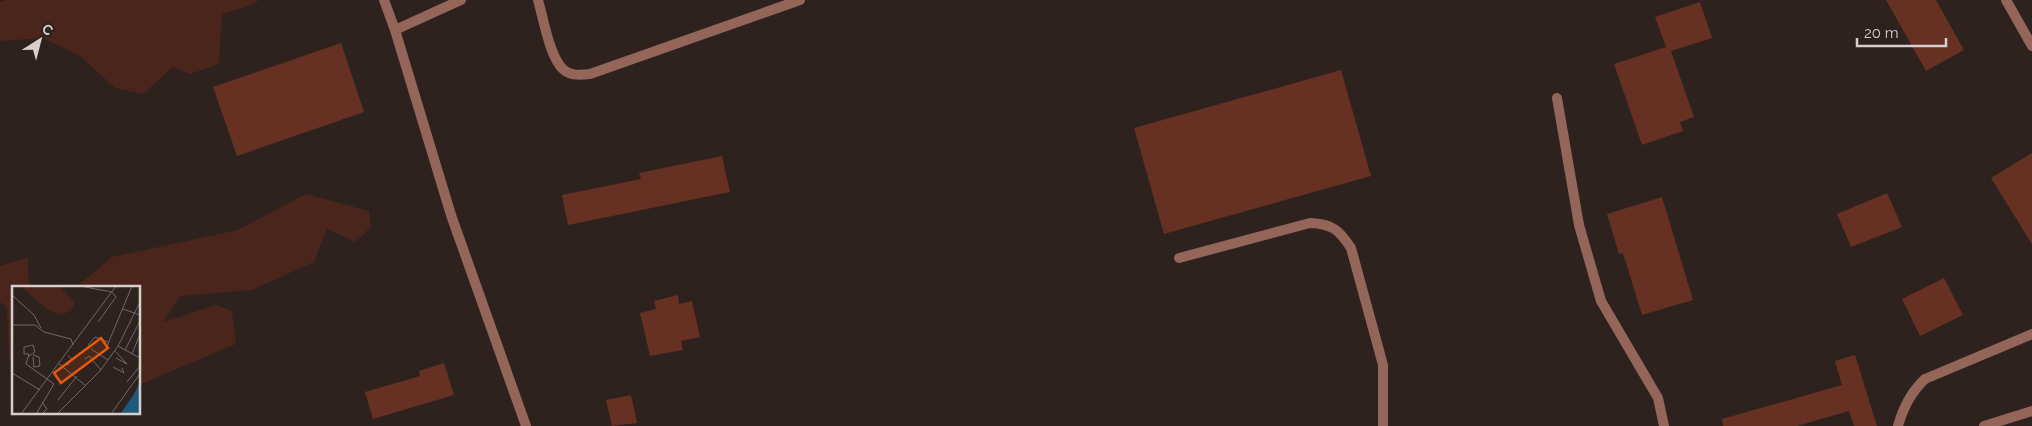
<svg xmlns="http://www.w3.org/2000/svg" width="2032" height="426" viewBox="0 0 2032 426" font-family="Raleway,sans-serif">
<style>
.green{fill:#49251c}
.building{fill:#663023}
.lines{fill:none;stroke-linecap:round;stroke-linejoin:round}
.service{stroke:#946559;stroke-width:10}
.minor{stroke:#946559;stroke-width:10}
.inset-road{fill:none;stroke:#726765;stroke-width:1}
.view{fill:#e8590c;fill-opacity:0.15;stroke:#e8590c;stroke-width:2.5}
.inset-edge{fill:none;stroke:#d7cfcd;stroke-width:2.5}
</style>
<rect width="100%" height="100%" fill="#2e221f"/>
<g class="green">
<path d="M7 0H259L252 5 222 14 219 64 190 74 173 67 143 94 115 88 80 56 43 38 0 41V2Z"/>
<path d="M306 194 369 211 371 227 355 242 327 229 314 262 252 290 180 296 163 322 216 305 232 311 236 344 139 385V287H76L112 257 238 230Z"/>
<path d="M28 258 29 285 40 287H14V360L9 359 7 308 0 302V266Z"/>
</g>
<g class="building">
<path d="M1886 0H1936L1964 50 1926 71Z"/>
<path d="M1700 2 1712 38 1671 51 1694 117 1680 122 1683 131 1642 145 1614 64 1666 47 1655 17Z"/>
<path d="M341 43 364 112 237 156 213 87Z"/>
<path d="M1341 70 1371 176 1164 234 1134 128Z"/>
<path d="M2032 153V244L1991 178Z"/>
<path d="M722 156 730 192 568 225 562 195 641 179 639 173Z"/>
<path d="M1887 193 1902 227 1851 247 1837 214Z"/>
<path d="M1662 197 1693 300 1642 315 1623 253 1619 254 1607 214Z"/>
<path d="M1944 278 1963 315 1920 336 1902 299Z"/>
<path d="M678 295 679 304 692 301 700 337 681 341 683 350 650 356 640 313 656 309 654 301Z"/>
<path d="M1855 355 1877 426H1854L1849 411 1797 426H1723L1722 419 1842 385 1835 361Z"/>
<path d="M444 363 454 395 373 419 365 392 420 376 419 371Z"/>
<path d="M631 395 637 423 612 426 606 400Z"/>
</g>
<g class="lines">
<g class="service">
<path d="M538 0C543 17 550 59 564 70 571 76 581 75 590 74L800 0"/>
<path d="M395 30 461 0"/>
<path d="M1557 98 1579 225 1601 301 1658 398 1664 426"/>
<path d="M1179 258 1310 223C1333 224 1339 230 1351 248L1383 365V426"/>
<path d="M1898 426C1903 408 1911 392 1925 379"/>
<path d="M1984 426 2032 411"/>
</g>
<g class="minor">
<path d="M384 0 395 30 451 215 526 426"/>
<path d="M2006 0 2032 46"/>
<path d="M1925 379 2032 334"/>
</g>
</g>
<g transform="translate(12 286)">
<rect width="128" height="128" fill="#2e221f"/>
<path d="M8 0H47L63 16 59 25 48 29 36 24Z" fill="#49251c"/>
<path d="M127 98V127H109L122 108Z" fill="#1c5a7b"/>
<path class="inset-road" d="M68 0 100 6M0 9 22 29 29 42M111 23 128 29M86 36 104 11 100 6M0 39H23L32 46 59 53 61 59M76 59 83 51 96 56M106 60 128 72M79 63 96 74M113 64 128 35M93 65 120 0M103 65 115 78 104 72M120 68 128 48M21 69 27 71 28 80 22 81 21 71M17 70 23 66 21 59 12 61V68H17L14 78 42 98 24 128M73 73 77 70 89 84M53 77 56 79 60 73 56 70M47 78 74 100M101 81 112 87 110 82M0 87 28 104M115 96 128 80M46 114 65 90M9 128 104 0M30 128 35 123 30 116M45 128 88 85 106 60 128 16M99 128 127 89"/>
<path class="view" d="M89 52 96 62 49 97 42 87Z"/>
<rect width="128" height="128" class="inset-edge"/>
</g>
<g transform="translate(40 40) rotate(36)" stroke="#2e221f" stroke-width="4" paint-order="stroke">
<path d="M0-4L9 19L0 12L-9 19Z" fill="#d7cfcd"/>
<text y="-8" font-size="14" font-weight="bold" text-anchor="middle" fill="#d7cfcd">С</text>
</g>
<path d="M1857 38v8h89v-8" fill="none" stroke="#d7cfcd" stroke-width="2.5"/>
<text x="1864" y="38" font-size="15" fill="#d7cfcd" stroke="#2e221f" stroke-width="4" paint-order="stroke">20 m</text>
</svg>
